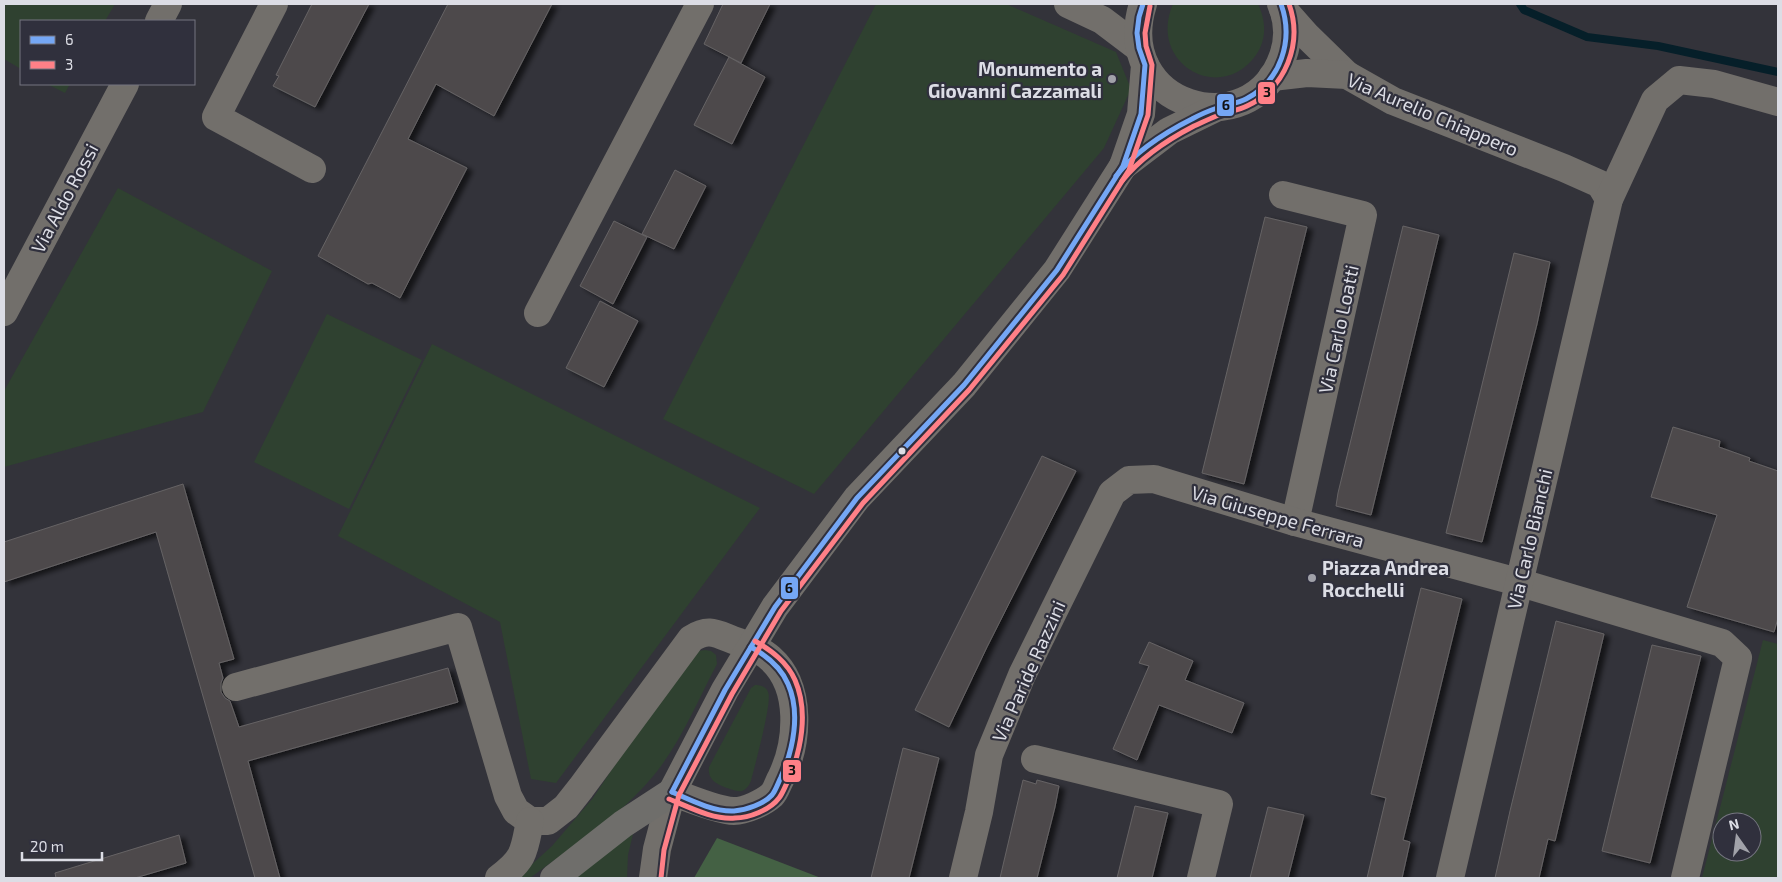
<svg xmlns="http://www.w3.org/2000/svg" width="1782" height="882" viewBox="0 0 1782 882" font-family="'Exo 2',sans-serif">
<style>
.green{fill:#2f4130;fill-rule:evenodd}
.forest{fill:#446144}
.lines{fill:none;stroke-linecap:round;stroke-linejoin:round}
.stream{stroke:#061f29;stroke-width:8}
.building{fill:#4d4a4b;stroke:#666365;filter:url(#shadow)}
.minor{stroke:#726f6b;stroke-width:28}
.highway{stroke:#6f6e6b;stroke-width:28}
.bus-1-casing{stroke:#30303d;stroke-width:9}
.bus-2-casing{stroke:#30303d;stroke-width:9}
.bus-1{stroke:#75a7f5;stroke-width:5}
.bus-2{stroke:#ff8087;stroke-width:5}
.poi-dot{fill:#a1a2a9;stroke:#30303d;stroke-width:2}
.bus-dot{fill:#dcdde5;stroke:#30303d;stroke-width:2}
.labels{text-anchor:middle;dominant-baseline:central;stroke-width:4.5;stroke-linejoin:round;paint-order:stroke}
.poi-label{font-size:19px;font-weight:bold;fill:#dcdde5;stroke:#30303d;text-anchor:end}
.street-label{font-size:19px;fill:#dcdde5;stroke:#30303d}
.line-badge{stroke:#30303d;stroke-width:2}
.pale-badge-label{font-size:14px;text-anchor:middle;font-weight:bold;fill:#111}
</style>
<defs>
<filter id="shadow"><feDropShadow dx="5.5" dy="3" stdDeviation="2.5" flood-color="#0009"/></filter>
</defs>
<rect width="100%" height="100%" fill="#33333a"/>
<g class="green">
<path d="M4 4H115L105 21H21V69L4 59Z"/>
<path d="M876 4H1006L1116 52 1131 89 1104 148 814 494 663 419Z"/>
<path d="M1173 4H1258C1266 21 1267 39 1256 55 1221 105 1147 64 1173 4Z"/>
<path d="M47 84H70L65 93Z"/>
<path d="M118 188 272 271 203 412 4 467V391Z"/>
<path d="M327 314 422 360 349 509 254 462Z"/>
<path d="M432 344 760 508 556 783 531 779 500 622 338 536Z"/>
<path d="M1763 640 1778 644V878H1702ZM1722 822H1752V852H1722Z"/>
<path d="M705 650 711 651 716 655 717 664C696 704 678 749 648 782 615 820 570 848 530 878H517L552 846 593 798 685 659 698 651Z"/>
<path d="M755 685C760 685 766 686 768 692 773 701 754 768 751 781 749 785 747 789 742 791 738 792 734 790 730 789 719 785 707 781 709 767L751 688Z"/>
<path d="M633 834 628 855 627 878H570Z"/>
</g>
<path class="forest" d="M717 838 821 878H694Z"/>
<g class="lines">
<path class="stream" d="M1520 4 1524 10 1587 37 1658 46 1778 72"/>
</g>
<g class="building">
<path d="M312 4H369L315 107 273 86 279 76 276 75Z"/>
<path d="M448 4H552L494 116 436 84 408 139 467 168 400 298 372 283 368 284 318 256Z"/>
<path d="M723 4H770L741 63 704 44Z"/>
<path d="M729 57 765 77 732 144 694 125Z"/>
<path d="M675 170 706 186 674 249 642 234Z"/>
<path d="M1265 217 1307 227 1244 484 1202 473Z"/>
<path d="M614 221 647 237 613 304 580 286Z"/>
<path d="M1403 226 1439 235 1371 515 1336 506 1338 493Z"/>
<path d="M1514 253 1550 262 1537 324 1482 542 1446 533Z"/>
<path d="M600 301 638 321 604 387 566 368Z"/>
<path d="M1673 427 1720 441 1719 447 1750 458 1749 461 1778 471V618L1774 632 1687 607 1717 515 1651 497Z"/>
<path d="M1042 456 1076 471 987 647 949 727 915 710Z"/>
<path d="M183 484 234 659 219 663 223 678 221 683V692L225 698 230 701 239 727 448 668 458 702 248 761 280 878H255L156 532 4 582V542Z"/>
<path d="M1421 588 1462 599 1403 840 1410 842 1402 878H1367L1386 798 1371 794Z"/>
<path d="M1556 621 1604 634 1555 841 1548 839 1539 878H1495L1510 811Z"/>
<path d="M1149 642 1193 661 1185 680 1244 703 1232 733 1159 705 1137 760 1113 749 1149 666 1139 663Z"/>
<path d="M1652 645 1701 656 1650 863 1602 851Z"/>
<path d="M903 748 939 758 909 878H871Z"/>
<path d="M1023 780 1036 784 1037 780 1059 786 1055 807 1037 878H1000Z"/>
<path d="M1135 806 1168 813 1152 878H1117Z"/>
<path d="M1268 807 1304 815 1288 878H1250Z"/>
<path d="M179 835 186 863 135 878H56L55 873Z"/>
</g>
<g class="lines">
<g class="minor">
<path d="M274 4 216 117 312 169"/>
<path d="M1068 4 1102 20 1139 48"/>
<path d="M1143 4C1111 106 1251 148 1283 56 1289 39 1288 20 1281 4"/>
<path d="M1283 9 1306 35 1347 75"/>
<path d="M159 21 168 4"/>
<path d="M1272 77 1307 73 1347 75 1393 101 1564 168 1600 184 1609 199"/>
<path d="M1123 166 1169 131 1218 107"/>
<path d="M1283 195 1363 215 1295 522"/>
<path d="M4 312 125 84"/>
<path d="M538 313 700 4"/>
<path d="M236 687 458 627 508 796 516 811 530 821H548L566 807 581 788 691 639C708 628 715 633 733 640 745 644 760 649 770 658 803 687 798 743 781 778 778 783 776 791 772 795 763 803 745 811 734 811 719 811 687 798 672 792"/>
<path d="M1035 759 1219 804 1201 878"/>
<path d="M499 878C525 859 524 851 530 821"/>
<path d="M653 878 657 849 672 792 725 690 751 647 775 607 857 498 964 385 1057 270 1123 166 1141 114 1145 65"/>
<path d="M963 878 979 812 989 755 1022 675 1112 493 1129 480 1154 479 1295 522 1518 582 1722 643 1738 658 1685 878"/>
<path d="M1450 878 1609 199 1655 100 1679 80 1714 84 1778 102"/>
</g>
<path class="highway" d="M554 878 623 824 672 792"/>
<defs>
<g id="bus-1">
<path d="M1116 176C1136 151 1164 133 1192 119 1201 114 1211 110 1220 107 1229 104 1238 103 1246 99 1281 81 1294 40 1281 4"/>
<path d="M672 792 725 690 775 607 857 498 964 385 1057 270 1123 166 1141 114 1145 65 1139 48 1137 33 1139 17 1143 4"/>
<path d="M672 792C690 800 714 812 734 811 746 810 764 804 772 795 776 790 778 783 781 777 793 750 801 713 788 684 781 667 767 656 751 647"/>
</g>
<g id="bus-2">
<path d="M1122 181C1141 157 1167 140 1194 126 1203 122 1213 117 1222 114 1231 111 1239 110 1247 106 1286 88 1303 43 1289 4"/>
<path d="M669 799C689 807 713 820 735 818 749 818 770 810 779 798 783 793 785 786 788 781 801 751 809 712 795 680 787 662 772 651 755 641"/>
<path d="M661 878 664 850 679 795 732 694 781 611 863 503 969 390 1063 275 1129 170 1148 115 1152 65 1146 46 1145 33 1150 6"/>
</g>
</defs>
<use href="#bus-1" class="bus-1-casing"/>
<use href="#bus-2" class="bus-2-casing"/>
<use href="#bus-1" class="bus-1"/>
<use href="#bus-2" class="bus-2"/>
</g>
<g class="poi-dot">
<circle cx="1112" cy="79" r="5"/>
<circle cx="1312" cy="578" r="5"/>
</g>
<circle class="bus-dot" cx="902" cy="451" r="4.5"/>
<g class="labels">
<g class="poi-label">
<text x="1102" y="68">Monumento a<tspan x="1102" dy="22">Giovanni Cazzamali</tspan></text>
<text x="1322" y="567" text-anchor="start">Piazza Andrea<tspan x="1322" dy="22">Rocchelli</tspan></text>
</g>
<g class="street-label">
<text transform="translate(1433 114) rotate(23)">Via Aurelio Chiappero</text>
<text transform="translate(64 198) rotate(-62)">Via Aldo Rossi</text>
<text transform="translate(1338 329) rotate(-78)">Via Carlo Loatti</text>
<text transform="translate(1278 516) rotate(16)">Via Giuseppe Ferrara</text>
<text transform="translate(1529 539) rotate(-77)">Via Carlo Bianchi</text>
<text transform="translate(1028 671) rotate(-66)">Via Paride Razzini</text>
</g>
</g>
<g class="line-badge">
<rect x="1257" y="81" width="19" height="24" rx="5" fill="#ff8087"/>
<rect x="1216" y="93" width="19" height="24" rx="5" fill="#75a7f5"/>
<rect x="780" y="576" width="19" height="24" rx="5" fill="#75a7f5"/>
<rect x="782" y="759" width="20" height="24" rx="5" fill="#ff8087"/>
</g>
<g class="pale-badge-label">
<text x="1267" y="97">3</text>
<text x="1226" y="110">6</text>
<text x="789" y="593">6</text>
<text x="792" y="775">3</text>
</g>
<rect width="1782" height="882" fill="none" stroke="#dcdde5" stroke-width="10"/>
<rect x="20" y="20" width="175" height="65" fill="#30303d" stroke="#757580"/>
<rect x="30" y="36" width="25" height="8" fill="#75a7f5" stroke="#757580"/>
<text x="65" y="45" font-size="15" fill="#dcdde5">6</text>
<rect x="30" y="61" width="25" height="8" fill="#ff8087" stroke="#757580"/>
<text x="65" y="70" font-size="15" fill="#dcdde5">3</text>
<g transform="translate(1737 837) rotate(346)"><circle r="24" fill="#30303d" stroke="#757580"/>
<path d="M0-4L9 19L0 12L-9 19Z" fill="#a1a2a9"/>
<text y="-8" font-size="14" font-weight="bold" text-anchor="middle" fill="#dcdde5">N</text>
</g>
<path d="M22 852v8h80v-8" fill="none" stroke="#dcdde5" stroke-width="2.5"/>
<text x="30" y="852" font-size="15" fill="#dcdde5" stroke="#30303d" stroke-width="4" paint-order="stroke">20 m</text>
</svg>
